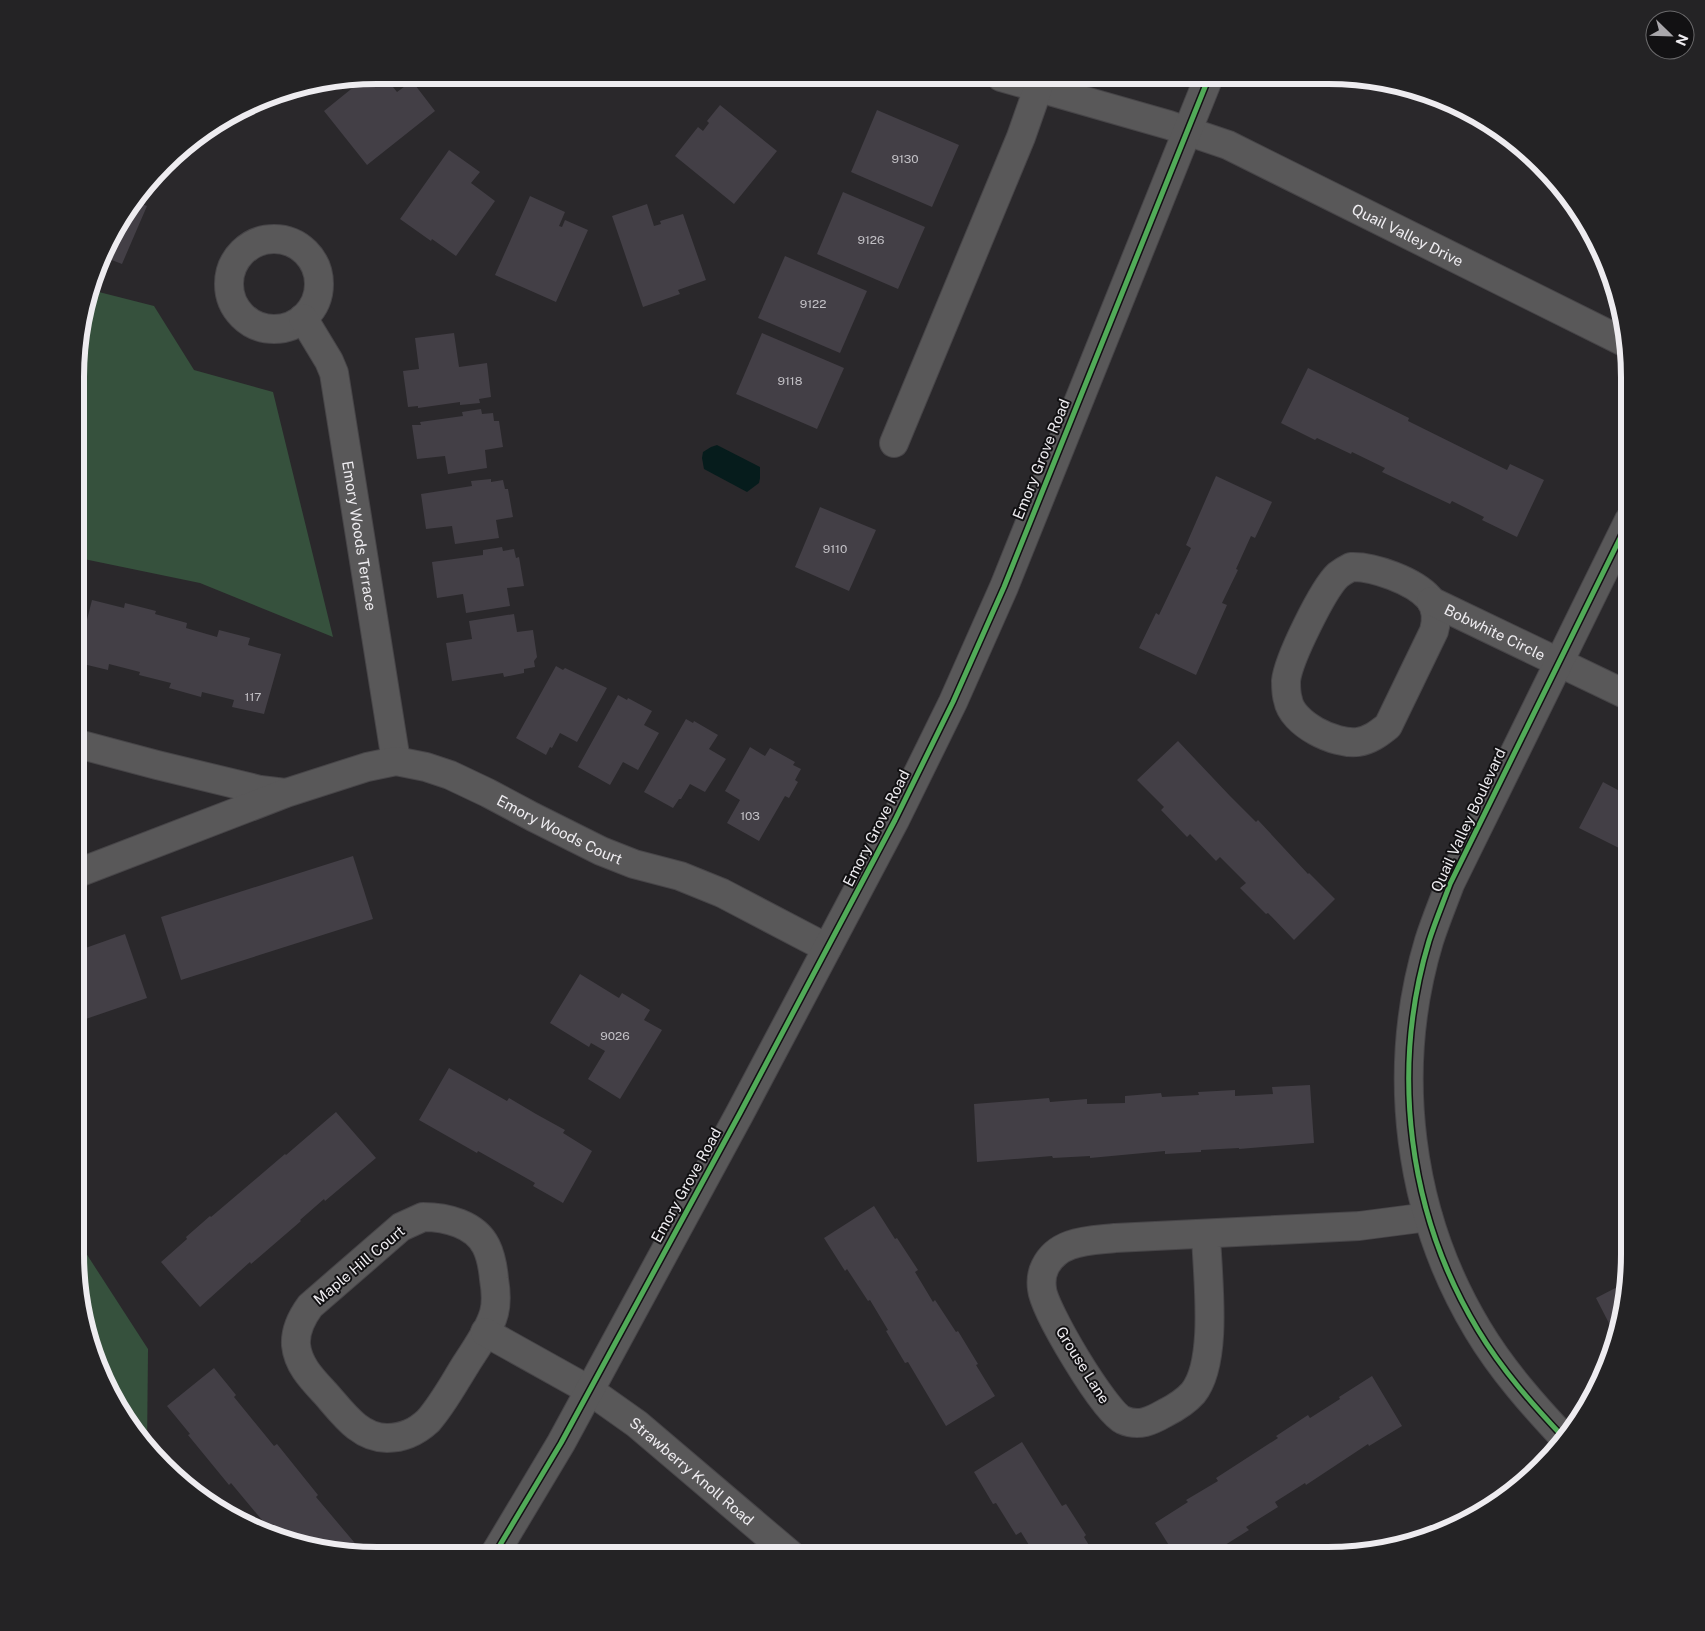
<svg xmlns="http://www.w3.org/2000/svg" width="1705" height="1631" viewBox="0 0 1705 1631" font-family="'Public Sans',sans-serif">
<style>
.forest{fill:#36513d}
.water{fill:#061c1c}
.building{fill:#433f46}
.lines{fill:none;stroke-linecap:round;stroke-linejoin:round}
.minor-casing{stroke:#474548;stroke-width:30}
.tertiary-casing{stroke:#474548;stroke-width:30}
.minor{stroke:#595859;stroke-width:28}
.tertiary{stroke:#595859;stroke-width:28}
.cycleway-casing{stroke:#121113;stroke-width:8}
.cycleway{stroke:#51ab58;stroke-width:5}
.labels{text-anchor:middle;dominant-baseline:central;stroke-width:4;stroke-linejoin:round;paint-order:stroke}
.number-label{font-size:12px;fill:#c3c1c6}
.street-label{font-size:15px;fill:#eeecf0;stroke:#121113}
.rim{fill:none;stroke:#eeecf0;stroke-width:6}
</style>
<rect width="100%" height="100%" fill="#2a282b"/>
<g class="forest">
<path d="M91 290 154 306 194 370 273 392 333 637 200 583 79 558 81 318Z"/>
<path d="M76 1245 82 1247 148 1349 147 1448 137 1438 91 1352 76 1274Z"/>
</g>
<path class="water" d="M717 445 760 467V478L759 483 747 492 704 469 702 458 703 452 711 447Z"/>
<g class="building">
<path d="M376 75H387L395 85 393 87 397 92 412 81 435 111 367 165 324 111 366 77Z"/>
<path d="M720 105 777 151 734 204 675 156 698 127 703 131 709 123 707 121Z"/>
<path d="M877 110 959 145 932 207 851 172Z"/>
<path d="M192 142 185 150 183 148 170 165 167 163 178 150Z"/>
<path d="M449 150 480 172 471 183 495 201 456 256 432 239 431 241 400 219Z"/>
<path d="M145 190 139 203 147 206 122 264 104 257 116 225Z"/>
<path d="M843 192 925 227 898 289 817 254Z"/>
<path d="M530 196 565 212 559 226 562 227 565 220 588 230 556 302 495 275Z"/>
<path d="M647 204 654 226 661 224 660 221 683 214 706 280 678 290 680 294 643 307 612 216Z"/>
<path d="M785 256 867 291 840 353 758 318Z"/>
<path d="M454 333 459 367 487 363 491 397 479 399 480 403 460 405V402L418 408V406L408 407 403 371 419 369 415 338Z"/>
<path d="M762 333 844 368 817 429 736 394Z"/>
<path d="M1308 368 1409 418 1408 421 1507 470 1510 464 1544 480 1517 537 1482 520 1484 517 1452 501 1450 504 1382 472 1385 468 1352 452 1351 454 1317 438 1315 440 1281 423Z"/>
<path d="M481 409 482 414 493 413 494 421H499L503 447 485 450 487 468 448 474 445 456 417 459 412 425H421L420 422 463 416 462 412Z"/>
<path d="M1216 476 1272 502 1255 538 1251 536 1236 569 1238 570 1222 603 1227 605 1196 675 1139 648 1156 613 1159 615 1191 548 1186 545Z"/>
<path d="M491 479V482L503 480 505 489H508L513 517 496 520 499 538 455 544 452 526 426 529 421 494 472 486 471 481Z"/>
<path d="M820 507 876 530 849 591 795 567Z"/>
<path d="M502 547 503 551 514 549 516 558 519 557 524 586 507 588 510 606 466 613 463 594 437 598 432 562 483 555V550Z"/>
<path d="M92 600 124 608 125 603 156 611 155 614 187 623 186 628 217 637 219 630 250 638 248 645 281 654 264 714 232 707 234 700 202 692 201 697 169 688 171 683 139 675 140 672 109 664 108 670 79 663V651Z"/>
<path d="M514 614 517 632 533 630 537 657 534 661 535 667 524 669V673L504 677 503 673 452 681 446 643 472 639 469 621Z"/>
<path d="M556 666 563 670 565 668 607 688 577 742 560 733 552 748 550 747 546 755 516 738Z"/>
<path d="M618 695 627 700 628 698 652 711 644 725 659 733 638 770 623 762 610 785 578 767Z"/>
<path d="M686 719 693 723 694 721 718 735 709 749 726 759 705 792 690 784 681 799H679L673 808 644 792Z"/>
<path d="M1178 741 1230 796 1256 822 1258 820 1308 874 1309 873 1335 899 1294 940 1268 913 1266 914 1240 888 1246 883 1220 857 1216 861 1190 834 1187 837 1161 810 1164 807 1137 780Z"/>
<path d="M750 747 765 756 770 748 795 762 793 765 801 769 795 780 798 782 789 798 785 796 759 841 727 823 740 800 725 791Z"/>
<path d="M1603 782 1629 796V853L1579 828Z"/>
<path d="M353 856 373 919 181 980 161 917Z"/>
<path d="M125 934 147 998 77 1022V951Z"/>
<path d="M580 974 619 998 622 993 650 1010 644 1020 662 1030 620 1099 588 1079 605 1051 591 1043 589 1047 550 1023Z"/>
<path d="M449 1068 507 1101 509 1098 536 1114 565 1130 563 1133 592 1151 563 1203 533 1186 535 1183 478 1151 477 1153 419 1120Z"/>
<path d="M1310 1085 1314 1143 1239 1149V1148L1201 1150V1152L1165 1154V1151L1090 1158V1156L1053 1158 1052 1156 977 1162 974 1104 1049 1098 1050 1102 1087 1099V1104L1125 1103V1096L1161 1093 1162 1097 1199 1095 1198 1092 1235 1090V1096L1273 1094 1272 1087Z"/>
<path d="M336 1112 376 1158 325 1201 324 1199 300 1220 301 1221 251 1264 250 1262 200 1307 161 1262 187 1239 186 1237 210 1216 211 1217 285 1154 286 1155Z"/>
<path d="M874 1206 895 1239 897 1238 918 1270 915 1272 933 1302 935 1300 956 1332 958 1331 978 1364 976 1365 995 1396 946 1426 908 1362 905 1363 886 1331 888 1330 870 1300 868 1301 847 1269 845 1271 824 1238Z"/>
<path d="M1627 1282 1614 1333 1596 1298Z"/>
<path d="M214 1368 236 1395 234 1397 274 1446 277 1444 318 1495 316 1497 359 1548 351 1554 272 1532 231 1483 229 1485 188 1435 190 1434 167 1406Z"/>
<path d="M1372 1376 1402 1426 1369 1446 1368 1444 1306 1485 1305 1483 1275 1502 1278 1507 1246 1527 1249 1530 1209 1555H1175L1155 1523 1188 1502 1186 1500 1218 1481 1216 1478 1278 1438 1276 1436 1308 1415 1310 1418 1340 1399 1339 1397Z"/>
<path d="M1022 1442 1062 1506 1066 1504 1086 1535 1084 1537 1095 1555H1035L1021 1532 1016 1535 996 1503 993 1504 974 1472Z"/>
</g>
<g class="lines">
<defs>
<g id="minor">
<path id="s1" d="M1001 77 1169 125 1228 145 1626 343"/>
<circle cx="274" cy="284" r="45"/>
<path id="s2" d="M303 318 329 361 334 373 396 761"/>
<path d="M894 443 1021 137 1042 77"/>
<path d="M1351 567C1373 566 1414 581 1429 598 1437 608 1437 620 1434 631L1388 726C1378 734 1370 740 1358 742 1335 745 1292 724 1288 700 1286 694 1286 686 1286 681 1288 660 1323 589 1338 575 1342 572 1347 569 1351 567Z"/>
<path id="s3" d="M1431 601 1629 696"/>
<path d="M78 744 157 765 260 790 285 793"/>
<path id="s4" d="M78 873 286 793 367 767 396 761 426 767 450 775 488 793 533 817 601 851 634 864 680 876 722 893 827 948"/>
<path d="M423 1217C446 1217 475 1224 486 1246 491 1256 493 1268 494 1279 496 1291 497 1302 494 1313 489 1331 476 1348 466 1364 454 1383 443 1404 428 1421 416 1432 404 1438 387 1438 359 1438 342 1412 325 1393 312 1379 298 1365 296 1345 295 1331 302 1317 310 1306L401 1227Z"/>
<path d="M1206 1234C1207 1274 1219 1361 1193 1393 1185 1402 1175 1408 1165 1413 1151 1421 1139 1427 1123 1420 1104 1411 1044 1310 1042 1289 1041 1282 1042 1273 1045 1267 1058 1240 1089 1241 1115 1238L1359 1226 1428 1217"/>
<path d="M485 1332 589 1390"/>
</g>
<g id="tertiary">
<path id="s5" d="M589 1390 637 1424 791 1555"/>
<path d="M1565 1439C1533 1405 1502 1370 1478 1330 1408 1214 1390 1071 1429 941 1435 922 1443 903 1450 884L1629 520"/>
<path d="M494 1555 561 1443 740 1113 895 820 953 702 1004 587 1209 77"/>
</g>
</defs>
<use href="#minor" class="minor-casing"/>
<use href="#tertiary" class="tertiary-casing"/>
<use href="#minor" class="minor"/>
<use href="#tertiary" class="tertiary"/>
<defs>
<g id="cycleway">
<path d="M1565 1439C1533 1405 1502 1370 1478 1330 1408 1214 1390 1071 1429 941 1435 922 1443 903 1450 884L1629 520"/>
<path d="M494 1555 561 1443 740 1113 895 820 953 702 1004 587 1209 77"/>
</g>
</defs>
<use href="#cycleway" class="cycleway-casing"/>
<use href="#cycleway" class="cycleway"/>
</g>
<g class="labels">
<g class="number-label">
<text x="905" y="159">9130</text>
<text x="871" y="240">9126</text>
<text x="813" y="304">9122</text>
<text x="790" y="381">9118</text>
<text x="835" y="549">9110</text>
<text x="253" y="697">117</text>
<text x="750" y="816">103</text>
<text x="615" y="1036">9026</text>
</g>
<g class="street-label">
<text stroke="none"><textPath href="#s1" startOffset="438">Quail Valley Drive</textPath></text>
<text transform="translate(1041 459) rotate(-68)">Emory Grove Road</text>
<text stroke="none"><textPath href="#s2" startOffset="228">Emory Woods Terrace</textPath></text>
<text stroke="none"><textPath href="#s3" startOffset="71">Bobwhite Circle</textPath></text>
<text transform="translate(1468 820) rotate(-65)">Quail Valley Boulevard</text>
<text stroke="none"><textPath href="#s4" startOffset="516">Emory Woods Court</textPath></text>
<text transform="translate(876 828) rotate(-63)">Emory Grove Road</text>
<text transform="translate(686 1185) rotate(-61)">Emory Grove Road</text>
<text transform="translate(359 1265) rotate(-40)">Maple Hill Court</text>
<text transform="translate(1083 1365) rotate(58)">Grouse Lane</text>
<text stroke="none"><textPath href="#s5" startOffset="131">Strawberry Knoll Road</textPath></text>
</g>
</g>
<path d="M0 0H1705V1631H0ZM377 84H1328A293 293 0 0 1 1621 377V1254A293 293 0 0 1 1328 1547H377A293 293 0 0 1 84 1254V377A293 293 0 0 1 377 84Z" fill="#242325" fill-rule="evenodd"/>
<path class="rim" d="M377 84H1328A293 293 0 0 1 1621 377V1254A293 293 0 0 1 1328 1547H377A293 293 0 0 1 84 1254V377A293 293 0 0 1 377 84Z"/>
<g transform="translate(1670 35) rotate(113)"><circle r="24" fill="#121113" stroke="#6a696b"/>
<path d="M0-4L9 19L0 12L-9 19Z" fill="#a9a7ab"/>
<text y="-8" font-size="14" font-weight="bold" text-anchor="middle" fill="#eeecf0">N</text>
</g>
</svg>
